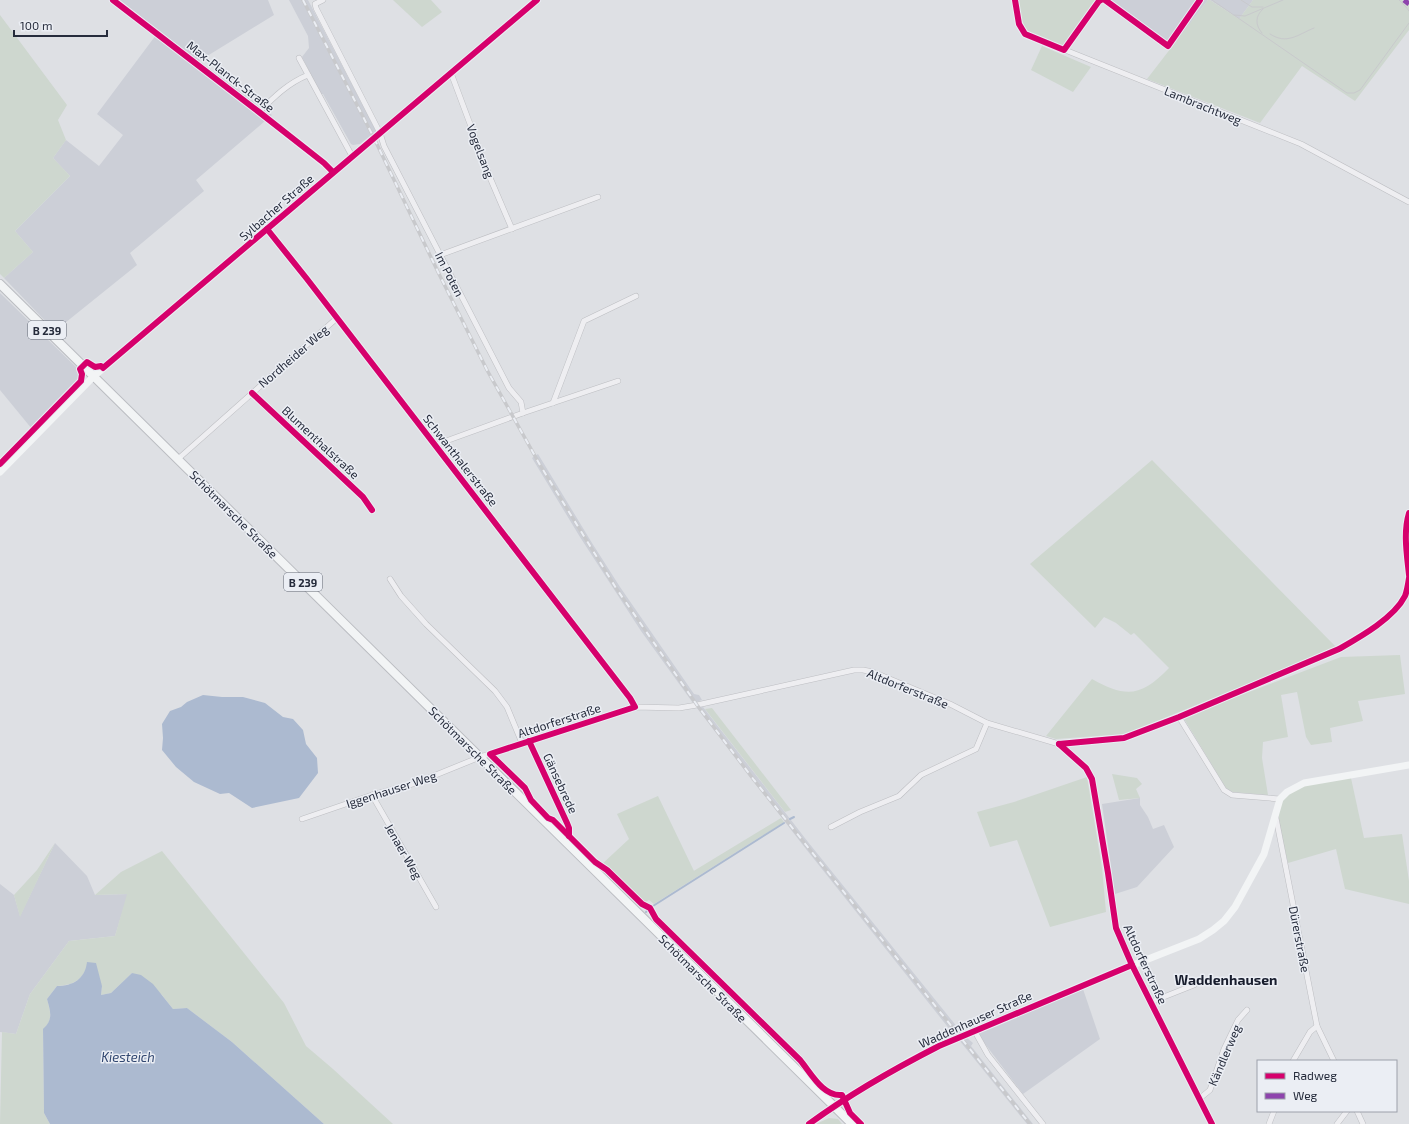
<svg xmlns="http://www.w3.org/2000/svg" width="1409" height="1124" viewBox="0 0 1409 1124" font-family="'Exo 2',sans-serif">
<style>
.built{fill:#cccfd7}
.green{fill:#ced7cf}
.water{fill:#acbad0}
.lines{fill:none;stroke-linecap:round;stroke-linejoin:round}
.stream{stroke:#acbad0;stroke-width:2}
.street-casing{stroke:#bdbec2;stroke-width:6}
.primary-casing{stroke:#bbbdc2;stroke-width:10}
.street{stroke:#eeeef1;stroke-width:5}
.secondary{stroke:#f2f4f5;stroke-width:7}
.primary{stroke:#f2f4f5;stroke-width:8}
.tram{stroke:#c8c9cc;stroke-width:1}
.rail-casing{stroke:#c8c9cc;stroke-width:3.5}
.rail{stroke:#ebeef4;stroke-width:2;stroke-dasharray:6;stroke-linecap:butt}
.quiet{stroke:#8e44ad;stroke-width:5;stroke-dasharray:10 5;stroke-linecap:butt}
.cycleway-casing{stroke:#ebeef4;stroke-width:8}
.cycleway{stroke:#d6006c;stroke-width:6}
.labels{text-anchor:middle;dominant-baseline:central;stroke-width:3;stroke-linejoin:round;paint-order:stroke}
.shield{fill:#ebeef4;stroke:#616673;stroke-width:1}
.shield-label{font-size:11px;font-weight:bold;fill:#262c3c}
.street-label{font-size:12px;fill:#262c3c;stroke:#ebeef4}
.water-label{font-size:13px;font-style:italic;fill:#314770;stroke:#ebeef4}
.quarter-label{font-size:14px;font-weight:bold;fill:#181d2d;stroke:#ebeef4}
</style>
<rect width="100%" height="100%" fill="#dee0e4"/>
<g class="built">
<path d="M120 0H268L274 15 199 61 272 115 196 180 204 191 130 253 137 265 55 331 4 278 33 252 15 231 70 176 53 158 66 140 99 166 123 135 97 114 159 31Z"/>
<path d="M289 0H308L376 131 360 144 353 145 351 144 323 94H321L302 57 309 48 308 36Z"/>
<path d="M1101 0H1208L1170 50Z"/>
<path d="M1210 0H1253L1239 19Z"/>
<path d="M0 293 80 371V381L32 429 0 390Z"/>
<path d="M538 454 592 543 620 587 694 694 699 695 702 700 693 703 641 631 580 537 532 458Z"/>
<path d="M703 707 808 842 962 1033 955 1036 802 844 697 708Z"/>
<path d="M1140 798V805L1148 817 1153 829 1164 825 1174 847 1137 887 1115 894 1102 804Z"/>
<path d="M55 843 87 876 95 895 128 894 115 936 69 941 30 994 16 1034 0 1032V884L14 895 20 916Z"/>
<path d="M1083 989 1100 1039 1023 1094 976 1032Z"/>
<path d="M966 1037 973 1043 971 1046 1033 1124H1027L959 1040Z"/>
</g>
<g class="green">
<path d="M393 0H431L442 12 422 27Z"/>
<path d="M1017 0H1098L1063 47 1027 32 1022 24Z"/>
<path d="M1208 0H1210L1239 19 1253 0H1402L1409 5V30L1355 101 1302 66 1260 123 1147 79Z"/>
<path d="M0 15 67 105 58 120 66 140 53 158 70 176 15 231 33 252 4 278 0 274Z"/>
<path d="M1042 46 1091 67 1073 92 1031 70Z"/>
<path d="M1152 460 1337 648 1125 734 1056 739 1046 736 1092 679C1126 698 1141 697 1169 668L1134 633 1131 635 1116 623 1104 617 1095 628 1030 564Z"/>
<path d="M1400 655 1405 694 1358 701 1363 721 1330 728 1332 742 1311 745 1306 737 1297 692 1281 695 1288 737 1263 742 1262 758 1268 795 1233 792 1226 788 1183 717 1341 657Z"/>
<path d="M712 708 791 810 785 812 705 709Z"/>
<path d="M1112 774 1137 778 1142 784 1136 789 1140 798 1119 800Z"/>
<path d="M1087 777 1102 868 1106 912 1050 927 1017 840 990 847 977 812 1014 802Z"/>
<path d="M1351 778 1364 838 1402 834 1409 881V904L1345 889 1336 849 1288 863C1285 849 1280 833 1279 818 1277 782 1326 782 1351 778Z"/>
<path d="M658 796 694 871 692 872 781 818 784 822 654 904 649 900 644 903 613 873 601 865 629 839 617 814Z"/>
<path d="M55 843 20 917 14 895 37 870Z"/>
<path d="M162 851 284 1003 306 1046 333 1069 393 1124H324L232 1042 187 1008 173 1009 162 995 132 973 111 993 101 995 102 986 88 962C84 979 75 985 57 986L47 999C50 1012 54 1019 43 1030L44 1113 50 1124H0L2 1032 16 1034 30 994 69 941 115 936 127 894 95 895 121 872Z"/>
<path d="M829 1118 838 1119 842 1124H816Z"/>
</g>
<g class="water">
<path d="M203 695 222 697H243L265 703 283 717 293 719 303 730 306 744 317 758 318 773 299 798 252 808 229 793 220 794 194 782 176 767 162 750 163 738 162 724 170 711 181 707 187 702Z"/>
<path d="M87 962 96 963 102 986 101 995 111 993 132 973 141 975 153 984 173 1009 187 1008 232 1042 324 1124H50L44 1113 43 1029C54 1019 50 1011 47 999L57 986C73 986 85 979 87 962Z"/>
</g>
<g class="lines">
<g class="stream">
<path d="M790 819 794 817"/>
<path d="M653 906 784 823"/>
<path d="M646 912 648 910"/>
</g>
<defs>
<g id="street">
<path d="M323 0 315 4 316 8 380 133 384 146 509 388 521 402 523 413"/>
<path d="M1015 0 1019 24 1025 34 1301 144 1409 202"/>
<path d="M299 58 352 156"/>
<path d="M451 73 491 180 512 229"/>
<path d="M259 112C274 97 288 83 308 75"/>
<path d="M267 229 307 279 630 698 635 707"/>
<path d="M440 255 598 197"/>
<path d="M252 393 363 497 372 510"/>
<path d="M553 403 584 321 636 296"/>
<path d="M435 445 523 413 618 381"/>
<path d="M178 459 337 318"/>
<path d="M390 579 401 596 426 624 495 691 507 707 522 743"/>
<path d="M529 741 567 823 569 828V836"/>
<path d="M1059 744 1124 738 1179 717 1224 790 1232 795 1280 799"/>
<path d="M372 795 436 907"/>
<path d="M1276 818 1317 1026 1334 1061"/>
<path d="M302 819 372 795 416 783 480 757 635 707 679 708 697 705 854 670H863L873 672 950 704 987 723 1059 744 1086 768 1092 779 1108 873 1116 928 1132 965 1212 1124"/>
<path d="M831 827 860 812 899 796 921 775 976 749 987 723"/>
<path d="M1151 1002 1194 985"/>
<path d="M974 1030 988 1055 1043 1124"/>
<path d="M1293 1061 1310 1032 1317 1026"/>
<path d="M1199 1099 1210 1090 1224 1049 1238 1020 1247 1010"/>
<path d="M1357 1111 1363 1124"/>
<path d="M1269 1124 1274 1111"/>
<path d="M1337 1124 1347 1111"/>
</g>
<path id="primary" d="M0 284 852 1124"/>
</defs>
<use href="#street" class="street-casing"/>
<use href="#primary" class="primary-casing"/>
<use href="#street" class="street"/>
<g class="secondary">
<path d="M113 0 259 112 324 163 333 172"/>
<path d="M0 472 94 376 537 0"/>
<path d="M809 1124 844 1099 909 1061 939 1046 1105 976 1199 939 1213 930 1224 921 1235 907 1264 854 1280 799 1287 792 1304 783 1409 765"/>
</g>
<use href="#primary" class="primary"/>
<g class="tram">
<path d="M1212 0 1347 93H1354L1360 90 1409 23"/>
<path d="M1241 0 1252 7H1263"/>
<path d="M1399 0 1406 7 1409 11"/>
<path d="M1234 15 1245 16 1283 0"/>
<path d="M1262 33C1255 25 1255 16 1263 9"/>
<path d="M1270 34C1287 45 1297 35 1314 28"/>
</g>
<defs>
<path id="rail" d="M303 0 374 138 439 274 487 370 540 465 616 588 697 705 754 780 1030 1124"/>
</defs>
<use href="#rail" class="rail-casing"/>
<use href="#rail" class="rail"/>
<path class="quiet" d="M1404 0 1409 4"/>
<defs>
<g id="cycleway">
<path d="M113 0 259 112 324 163 333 172"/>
<path d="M1015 0 1019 24 1025 34 1064 50 1099 1 1101 0"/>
<path d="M1105 0 1168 46 1200 0"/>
<path d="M267 229 307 279 630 698 635 707 490 754 525 788 531 800 548 818 553 820 595 862 607 870 642 904 650 908 656 919 800 1060C811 1073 823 1097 842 1095L850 1113 861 1124"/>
<path d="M252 393 363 497 372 510"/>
<path d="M0 464 81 381 82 374 80 369 87 362 95 367 101 366 103 368 537 0"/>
<path d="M1409 513C1403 533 1407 555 1409 575"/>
<path d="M529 741 567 823 569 828V836"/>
<path d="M1059 744 1086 768 1092 779 1108 873 1116 928 1132 965 1212 1124"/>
<path d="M1059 744 1124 738 1179 717 1339 649C1360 637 1394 618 1405 596 1407 591 1408 585 1409 578"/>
<path d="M809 1124C850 1094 894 1069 939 1046L1132 965"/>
</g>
</defs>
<use href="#cycleway" class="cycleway-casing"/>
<use href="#cycleway" class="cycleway"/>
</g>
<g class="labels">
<g class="shield">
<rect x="28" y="321" width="38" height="18" rx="3"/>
<rect x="284" y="573" width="38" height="18" rx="3"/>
</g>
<g class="shield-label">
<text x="47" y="330">B 239</text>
<text x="303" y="582">B 239</text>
</g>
<g class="street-label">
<text transform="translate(231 76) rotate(38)">Max-Planck-Straße</text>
<text transform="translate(1203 105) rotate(22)">Lambrachtweg</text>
<text transform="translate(481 151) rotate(69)">Vogelsang</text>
<text transform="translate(276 207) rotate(-41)">Sylbacher Straße</text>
<text transform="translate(450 274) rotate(63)">Im Poten</text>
<text transform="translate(293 356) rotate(-41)">Nordheider Weg</text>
<text transform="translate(321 442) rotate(43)">Blumenthalstraße</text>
<text transform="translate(461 460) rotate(52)">Schwanthalerstraße</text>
<text transform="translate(234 514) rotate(45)">Schötmarsche Straße</text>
<text transform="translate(908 688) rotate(22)">Altdorferstraße</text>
<text transform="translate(559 720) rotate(-18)">Altdorferstraße</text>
<text transform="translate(473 750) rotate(45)">Schötmarsche Straße</text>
<text transform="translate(561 783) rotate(65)">Gänsebrede</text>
<text transform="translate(391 789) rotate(-18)">Iggenhauser Weg</text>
<text transform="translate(404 851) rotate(60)">Jenaer Weg</text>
<text transform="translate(1300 939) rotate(79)">Dürerstraße</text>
<text transform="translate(1146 964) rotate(65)">Altdorferstraße</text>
<text transform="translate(703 978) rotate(45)">Schötmarsche Straße</text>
<text transform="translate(975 1019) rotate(-24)">Waddenhauser Straße</text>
<text transform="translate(1224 1055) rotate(-67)">Kändlerweg</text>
</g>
<g class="water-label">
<text x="128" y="1057">Kiesteich</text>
</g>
<g class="quarter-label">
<text x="1226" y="979">Waddenhausen</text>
</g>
</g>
<rect x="1257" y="1060" width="140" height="52" fill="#ebeef4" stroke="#9ca0aa"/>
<rect x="1265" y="1073" width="20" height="6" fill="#d6006c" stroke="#9ca0aa"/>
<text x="1293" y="1080" font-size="12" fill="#262c3c">Radweg</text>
<rect x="1265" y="1093" width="20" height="6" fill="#8e44ad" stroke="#9ca0aa"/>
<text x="1293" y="1100" font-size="12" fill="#262c3c">Weg</text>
<path d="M14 30v6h93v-6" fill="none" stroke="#262c3c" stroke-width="2"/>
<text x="20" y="30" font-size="12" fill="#262c3c" stroke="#ebeef4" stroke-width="3" paint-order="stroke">100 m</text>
</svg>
